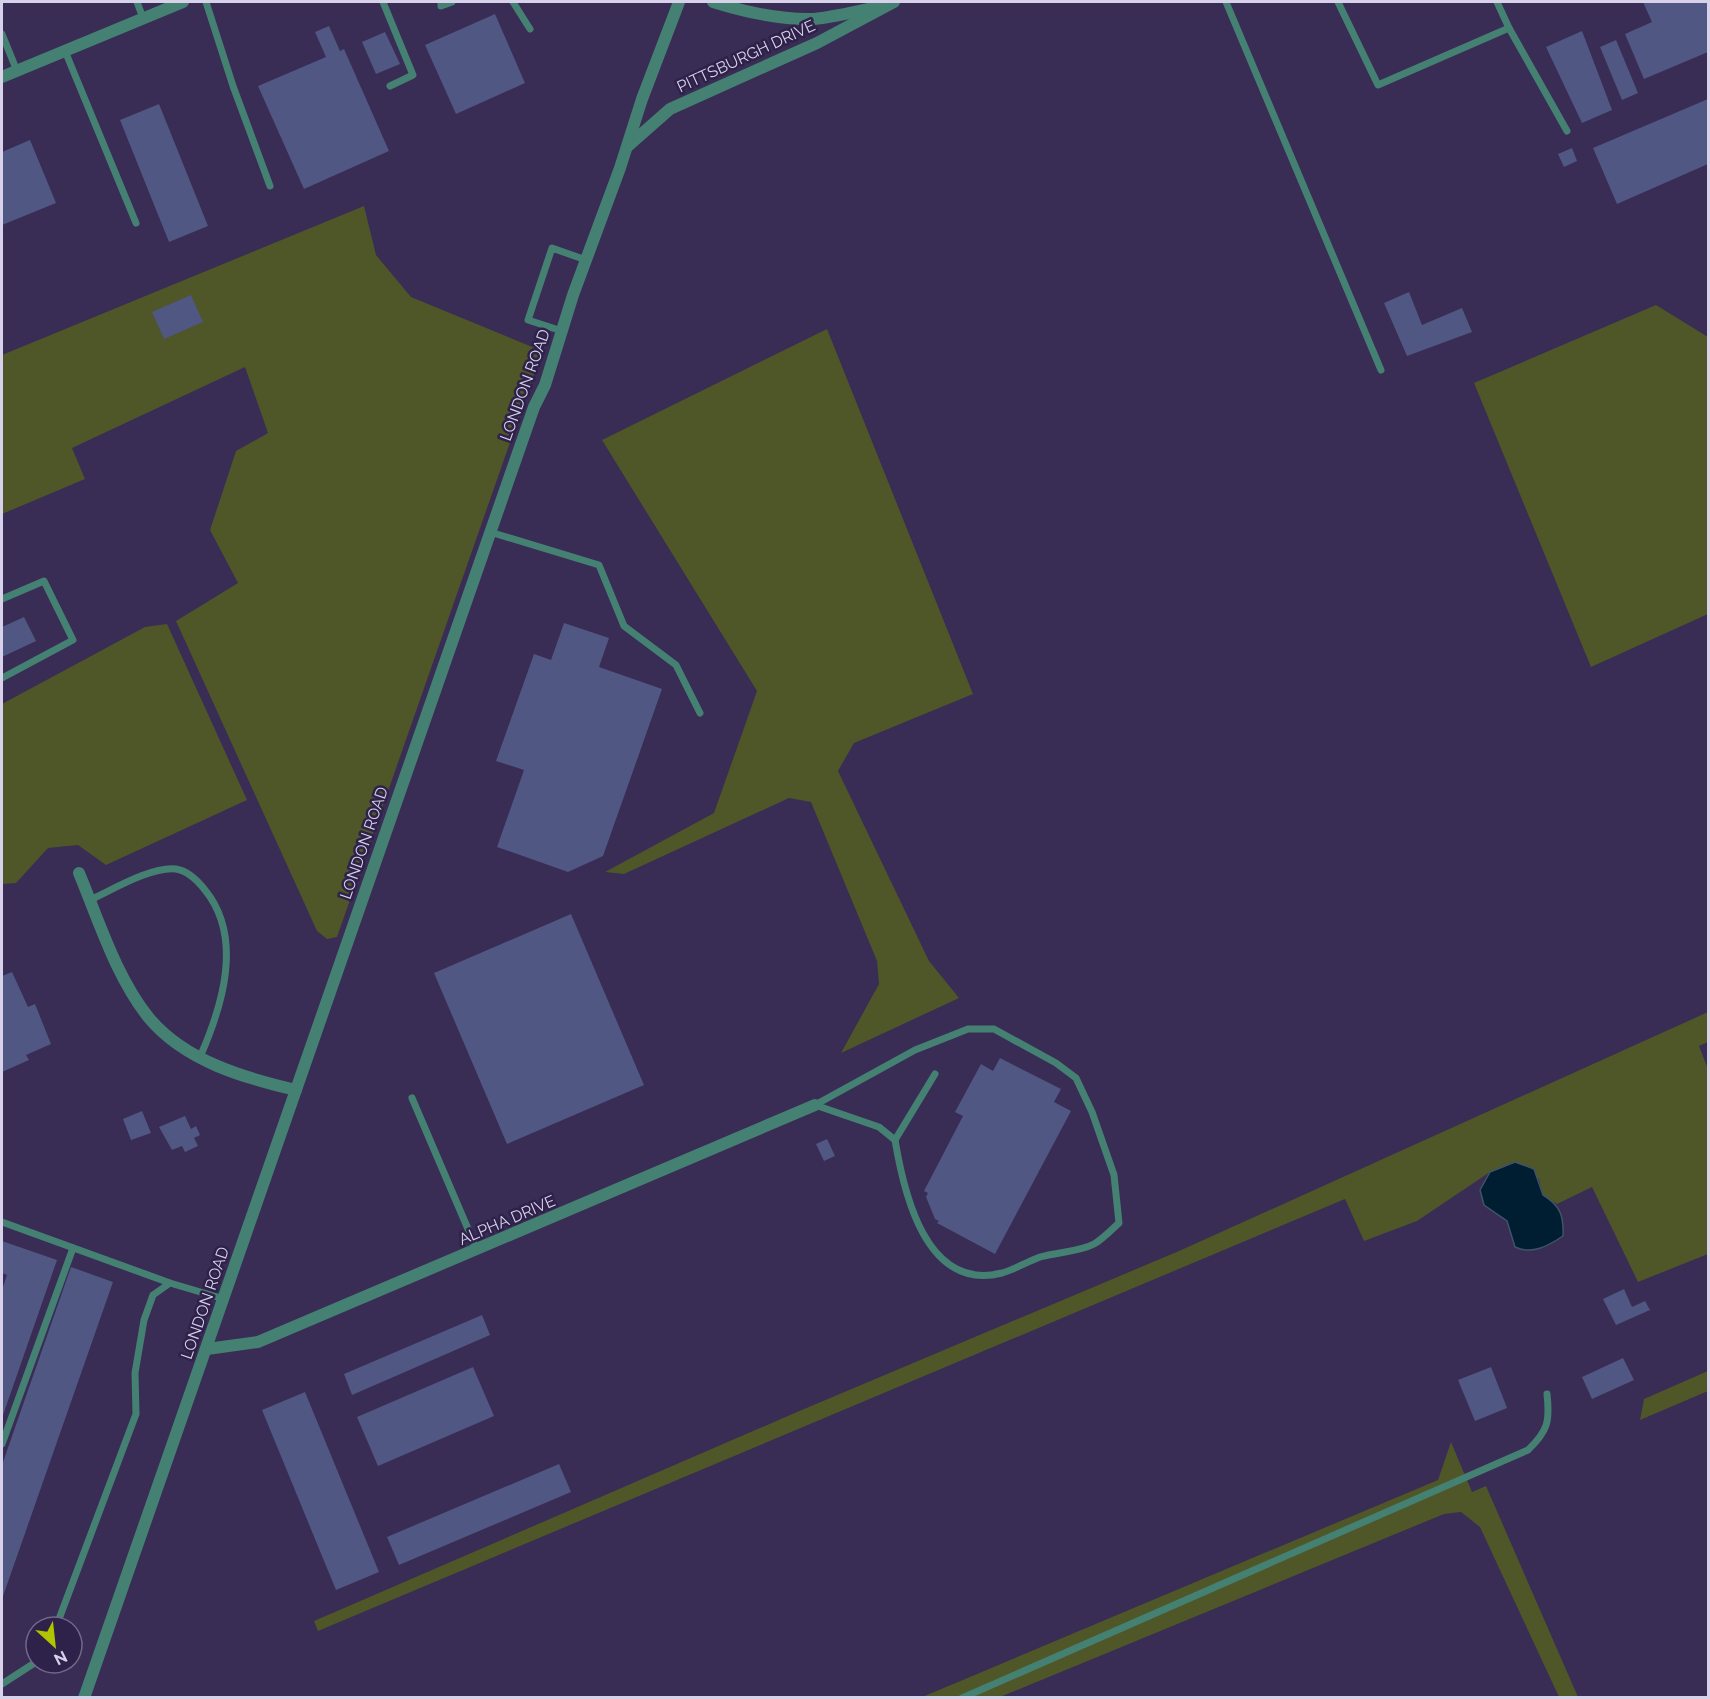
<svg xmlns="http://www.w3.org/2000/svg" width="1710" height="1699" viewBox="0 0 1710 1699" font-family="Raleway,sans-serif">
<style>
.green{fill:#4f5627}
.water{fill:#001e31;stroke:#405468;stroke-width:1.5}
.building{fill:#505783}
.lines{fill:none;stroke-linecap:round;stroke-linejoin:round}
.service{stroke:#448173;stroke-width:7}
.minor{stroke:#448173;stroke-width:12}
.tertiary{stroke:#448173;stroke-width:12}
.labels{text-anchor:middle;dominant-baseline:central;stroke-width:5;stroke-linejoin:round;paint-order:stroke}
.street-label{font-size:16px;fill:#d7d1ea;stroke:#2f224a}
</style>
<rect width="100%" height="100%" fill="#392c55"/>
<g class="green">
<path d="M364 206 376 255 411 297 542 351 337 937 327 939 317 931 176 621 238 583 210 530 236 451 268 433 245 367 72 448 85 479 2 514V355Z"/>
<path d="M1656 305 1708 337V614L1591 667 1474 383Z"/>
<path d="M827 329 973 694 854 743 838 771 929 961 959 998 841 1053 879 984 877 961 811 802 789 798 624 874 605 872 714 813 757 691 602 440Z"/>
<path d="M167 624 247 800 106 865 78 845 48 848 16 883 2 884V704L145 627Z"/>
<path d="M1708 1012V1042L1699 1046 1708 1069V1254L1638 1282 1592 1187 1557 1204 1543 1195 1539 1179 1515 1162 1490 1172 1417 1221 1364 1241 1345 1199 318 1631 314 1621 797 1412 1179 1251Z"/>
<path d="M1708 1371V1391L1640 1420 1644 1399Z"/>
<path d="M1451 1442 1472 1492 1486 1486 1578 1697H1559L1480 1527 1461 1512 1444 1514 1000 1697 920 1698 1438 1480Z"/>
</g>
<path class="water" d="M1515 1162 1534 1169 1543 1195C1560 1205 1564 1216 1563 1236 1548 1246 1532 1255 1515 1247L1507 1221 1484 1205 1480 1190 1490 1172Z"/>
<g class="building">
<path d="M1643 2H1708V52L1644 79 1625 34 1652 22Z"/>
<path d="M495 14 525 83 456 114 425 45Z"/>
<path d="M329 26 340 51 344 49 389 151 304 189 258 86 326 57 315 32Z"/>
<path d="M1582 31 1612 110 1582 123 1546 47Z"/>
<path d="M385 32 400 64 376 74 362 42Z"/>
<path d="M1616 40 1638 93 1622 100 1600 47Z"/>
<path d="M1708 99V164L1617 204 1593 148Z"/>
<path d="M159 104 208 226 169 242 120 120Z"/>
<path d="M30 140 56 203 2 225V152Z"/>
<path d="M1572 148 1577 161 1564 167 1558 154Z"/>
<path d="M1409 292 1422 325 1462 308 1472 332 1407 356 1384 303Z"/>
<path d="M191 295 203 322 164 339 152 312Z"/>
<path d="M24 617 36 641 2 657V627Z"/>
<path d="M564 623 609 638 599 667 662 689 603 856 568 872 497 847 524 770 496 761 534 654 551 660Z"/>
<path d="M571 914 644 1085 507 1144 434 973Z"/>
<path d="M12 972 28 1007 35 1004 51 1044 26 1055 29 1060 2 1072V976Z"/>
<path d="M1000 1058 1061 1089 1054 1102 1071 1111 995 1254 937 1223 939 1221 935 1219 926 1197 928 1193 924 1191 963 1116 955 1112 981 1064 993 1071Z"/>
<path d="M142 1111 151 1133 131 1140 123 1119Z"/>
<path d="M185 1116 191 1129 196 1126 200 1135 194 1138 198 1146 185 1152 182 1146 172 1150 159 1127Z"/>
<path d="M827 1139 835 1156 824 1161 816 1144Z"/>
<path d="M2 1241 57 1260 2 1418V1290L7 1275 2 1273Z"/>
<path d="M71 1267 113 1282 2 1599V1465Z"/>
<path d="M1624 1289 1632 1307 1645 1301 1650 1310 1616 1325 1603 1299Z"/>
<path d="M482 1315 490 1335 352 1395 344 1374Z"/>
<path d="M1623 1358 1634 1380 1592 1399 1582 1377Z"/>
<path d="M473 1367 494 1416 378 1466 357 1417Z"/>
<path d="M1491 1367 1507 1408 1475 1421 1458 1380Z"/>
<path d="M305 1392 379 1572 336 1590 262 1410Z"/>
<path d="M559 1464 571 1492 399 1565 387 1537Z"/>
</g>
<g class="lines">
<g class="service">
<path d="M137 2 143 18"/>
<path d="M206 2 233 86 270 186"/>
<path d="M383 2 413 75 390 86"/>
<path d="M441 2V6L452 2"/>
<path d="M513 2 530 29"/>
<path d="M1226 2 1381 370"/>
<path d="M1338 2 1378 85 1509 28 1567 131"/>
<path d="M1497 2 1509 28"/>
<path d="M2 34 17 71"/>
<path d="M65 51 136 223"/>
<path d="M562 331 528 320 552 248 586 260"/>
<path d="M490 532 599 565 624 626 676 665 700 713"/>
<path d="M2 599 44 581 73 640 2 678"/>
<path d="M90 900C112 890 152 866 176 869 189 871 198 881 205 890 244 938 222 1007 200 1057"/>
<path d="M968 1029H994L1056 1063 1076 1078 1092 1112 1114 1175 1119 1223C1111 1230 1103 1239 1094 1244 1079 1252 1057 1252 1040 1257 1027 1262 1015 1269 1002 1273 926 1292 904 1194 895 1140L879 1127 815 1105 915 1050Z"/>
<path d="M412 1098 477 1250"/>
<path d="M895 1140 935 1074"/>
<path d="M2 1222 170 1283"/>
<path d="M2 1444 73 1248"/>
<path d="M56 1627 136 1414 135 1373 144 1320 153 1295 170 1283 224 1299"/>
<path d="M2 1684 36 1662"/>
<path d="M962 1698 1528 1450C1548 1431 1550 1421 1547 1394"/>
</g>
<g class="minor">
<path d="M713 2C745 12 780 20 814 19 837 17 861 10 884 6"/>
<path d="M2 77 183 2"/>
<path d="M79 873C99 921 116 977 149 1018 185 1061 244 1078 296 1090"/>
<path d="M207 1349 258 1342 815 1105"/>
</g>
<g class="tertiary">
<path d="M628 146 670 109 817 43 894 2"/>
<path d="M84 1698 534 407 545 385 573 295 620 168 642 99 679 2"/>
</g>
</g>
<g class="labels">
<g class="street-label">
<text transform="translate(746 56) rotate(-25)">PITTSBURGH DRIVE</text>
<text transform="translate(525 385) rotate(-70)">LONDON ROAD</text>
<text transform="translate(364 843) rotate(-71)">LONDON ROAD</text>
<text transform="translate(507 1220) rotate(-23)">ALPHA DRIVE</text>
<text transform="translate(205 1303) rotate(-71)">LONDON ROAD</text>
</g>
</g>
<rect width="1710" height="1699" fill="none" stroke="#d7d1ea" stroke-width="6"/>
<g transform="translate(54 1645) rotate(153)"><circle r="28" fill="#2f224a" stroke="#72688a" stroke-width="1.5"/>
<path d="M0-4.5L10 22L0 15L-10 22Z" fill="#b0c500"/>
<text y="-9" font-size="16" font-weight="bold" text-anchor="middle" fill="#d7d1ea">N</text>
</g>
</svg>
